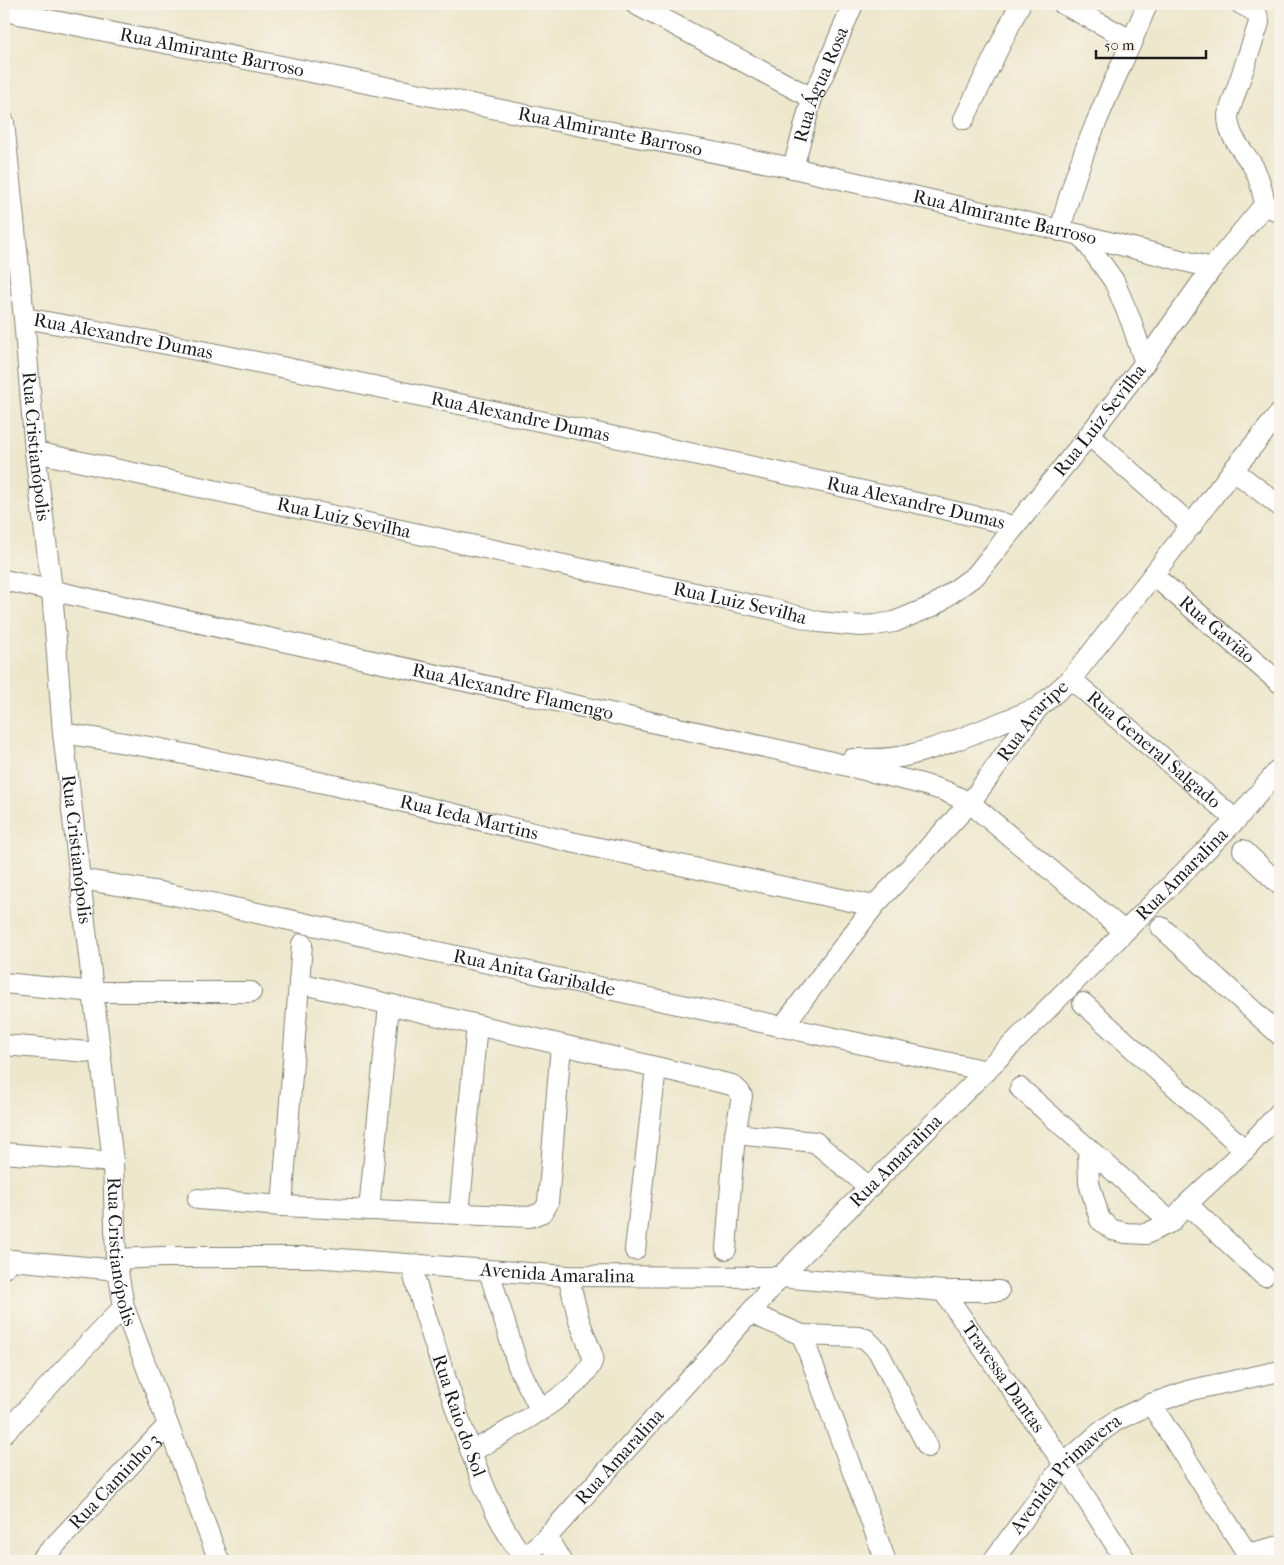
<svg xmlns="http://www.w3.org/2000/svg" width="1284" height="1565" viewBox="0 0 1284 1565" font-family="'IM FELL French Canon',serif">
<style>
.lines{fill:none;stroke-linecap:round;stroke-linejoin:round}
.minor-casing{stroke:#848274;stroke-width:22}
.minor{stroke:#fff;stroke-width:20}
.labels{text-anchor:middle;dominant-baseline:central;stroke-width:4.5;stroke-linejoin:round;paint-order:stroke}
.street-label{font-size:19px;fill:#1c1c1c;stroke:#f7f3e8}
</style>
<rect width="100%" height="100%" fill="#f7f3e8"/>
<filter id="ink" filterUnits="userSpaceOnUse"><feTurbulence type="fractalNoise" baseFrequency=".02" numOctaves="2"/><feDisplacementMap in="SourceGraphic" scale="10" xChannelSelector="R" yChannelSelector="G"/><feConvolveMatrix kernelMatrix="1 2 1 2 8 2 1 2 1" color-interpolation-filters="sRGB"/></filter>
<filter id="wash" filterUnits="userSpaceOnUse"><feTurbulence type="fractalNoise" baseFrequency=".0096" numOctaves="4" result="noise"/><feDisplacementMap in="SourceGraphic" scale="20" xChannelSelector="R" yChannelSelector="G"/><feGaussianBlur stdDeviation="1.12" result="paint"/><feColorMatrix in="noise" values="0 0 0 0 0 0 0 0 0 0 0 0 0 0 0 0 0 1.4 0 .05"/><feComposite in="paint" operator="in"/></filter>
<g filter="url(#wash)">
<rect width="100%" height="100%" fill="#ede7cc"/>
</g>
<g filter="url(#ink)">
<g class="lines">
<defs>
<g id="minor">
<path d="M635 4 812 98"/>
<path d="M1063 4 1133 41"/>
<path d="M1241 4C1249 8 1259 12 1259 23L1228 115C1228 136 1240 147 1251 163 1259 175 1262 190 1265 204"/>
<path id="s1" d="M4 11 793 168 1081 235 1212 268"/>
<path d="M964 119 1020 4"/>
<path id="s2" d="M4 122 24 318 35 452 52 590 63 733 113 1162 116 1259 124 1307 219 1561"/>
<path id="s3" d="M793 168 812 98 824 73 853 4"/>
<path d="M1265 204 1280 213"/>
<path d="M1060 231C1069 194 1081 158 1096 123 1112 83 1132 44 1147 4"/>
<path d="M1081 235 1114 281 1131 321 1145 363"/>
<path id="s4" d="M24 318C175 344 325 376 474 407 649 444 823 481 996 521L1015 527"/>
<path d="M1089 435 1192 526"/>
<path id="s5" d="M35 452 775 610 819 622 860 626 875 625 894 622 933 606 976 575 1089 435 1140 369 1212 268 1265 204"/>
<path d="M1233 470 1280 506"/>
<path id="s6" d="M1153 575 1280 683"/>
<path id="s7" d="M4 580 815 758 922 784 945 791 970 803 1124 931"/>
<path id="s8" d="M1071 679 1236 820"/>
<path id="s9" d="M63 733 156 748 333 785 571 842 874 906"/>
<path d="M852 759C871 759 890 760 909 755 951 745 997 723 1038 708"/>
<path d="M1243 850 1280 885"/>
<path id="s10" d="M80 879 160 892 987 1071"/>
<path d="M1161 927 1280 1035"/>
<path d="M4 983 94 992H251"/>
<path d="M299 983 732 1085 739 1091 742 1096 735 1134 726 1249"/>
<path d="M1083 1003 1245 1150"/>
<path id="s11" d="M783 1026 874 906 970 803 1038 708 1071 679 1153 575 1233 470 1280 413"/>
<path d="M4 1045 100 1053"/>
<path d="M1020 1088 1171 1222"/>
<path d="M735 1134 815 1142 870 1188"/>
<path d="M1088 1150 1089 1183 1100 1220 1113 1230 1126 1233 1146 1234 1171 1222 1187 1204 1245 1150 1280 1112"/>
<path d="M4 1153 113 1162"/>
<path d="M198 1199 282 1206 530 1217 543 1212 548 1203 561 1045"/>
<path d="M1187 1204 1264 1276"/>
<path d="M282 1206 302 944"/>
<path d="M369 1210 389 1005"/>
<path d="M459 1214 477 1025"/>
<path d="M635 1250 656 1068"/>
<path id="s12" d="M116 1259 162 1257H312L568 1276 780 1277 943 1291H999"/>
<path id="s13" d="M411 1265C425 1316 441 1365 458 1415 475 1464 492 1515 523 1557"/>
<path d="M4 1268 11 1260 118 1270"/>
<path d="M489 1271 518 1366 541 1411"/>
<path id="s14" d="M943 1291 1064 1464 1126 1561"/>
<path d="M750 1313 802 1335 859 1337 866 1339 878 1351 928 1447"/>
<path d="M802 1335 885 1559"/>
<path d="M1151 1404 1252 1561"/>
<path d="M4 1433C45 1392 82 1348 124 1307"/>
<path d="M471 1452C497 1437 591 1387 593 1357L579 1320 568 1276"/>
<path d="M547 1537 561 1561"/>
<path d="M1247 1554 1280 1546"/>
<path id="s15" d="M40 1561 168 1425"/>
<path id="s16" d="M519 1561 547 1537 750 1313 780 1277 1236 820 1280 768"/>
<path id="s17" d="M993 1561 1064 1464 1098 1434 1117 1420 1151 1404 1191 1390 1280 1371"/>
</g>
</defs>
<use href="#minor" class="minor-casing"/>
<use href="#minor" class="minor"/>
</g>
</g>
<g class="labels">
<g class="street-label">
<text stroke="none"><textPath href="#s1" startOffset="212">Rua Almirante Barroso</textPath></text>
<text stroke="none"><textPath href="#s3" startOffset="88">Rua Água Rosa</textPath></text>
<text stroke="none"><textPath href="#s1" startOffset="618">Rua Almirante Barroso</textPath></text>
<text stroke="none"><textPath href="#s1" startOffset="1022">Rua Almirante Barroso</textPath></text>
<text stroke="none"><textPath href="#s4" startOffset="101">Rua Alexandre Dumas</textPath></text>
<text stroke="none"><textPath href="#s4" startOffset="506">Rua Alexandre Dumas</textPath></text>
<text stroke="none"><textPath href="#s5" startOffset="1171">Rua Luiz Sevilha</textPath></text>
<text stroke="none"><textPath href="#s2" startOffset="326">Rua Cristianópolis</textPath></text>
<text stroke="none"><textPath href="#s4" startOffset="911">Rua Alexandre Dumas</textPath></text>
<text stroke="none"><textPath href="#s5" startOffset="316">Rua Luiz Sevilha</textPath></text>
<text stroke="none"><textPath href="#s5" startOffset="721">Rua Luiz Sevilha</textPath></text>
<text stroke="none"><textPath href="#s6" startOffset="84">Rua Gavião</textPath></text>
<text stroke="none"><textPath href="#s7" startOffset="521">Rua Alexandre Flamengo</textPath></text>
<text stroke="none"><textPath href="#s11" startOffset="395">Rua Araripe</textPath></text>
<text stroke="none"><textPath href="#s8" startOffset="109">Rua General Salgado</textPath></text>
<text stroke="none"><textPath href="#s9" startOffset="415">Rua Ieda Martins</textPath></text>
<text stroke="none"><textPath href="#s2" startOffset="731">Rua Cristianópolis</textPath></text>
<text stroke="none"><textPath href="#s16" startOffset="955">Rua Amaralina</textPath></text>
<text stroke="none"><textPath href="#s10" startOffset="464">Rua Anita Garibalde</textPath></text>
<text stroke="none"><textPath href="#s16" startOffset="550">Rua Amaralina</textPath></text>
<text stroke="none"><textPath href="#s2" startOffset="1136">Rua Cristianópolis</textPath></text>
<text stroke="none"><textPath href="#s12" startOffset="442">Avenida Amaralina</textPath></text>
<text stroke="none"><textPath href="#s14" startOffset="105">Travessa Dantas</textPath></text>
<text stroke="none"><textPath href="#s13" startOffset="158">Rua Raio do Sol</textPath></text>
<text stroke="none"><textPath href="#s16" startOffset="145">Rua Amaralina</textPath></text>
<text stroke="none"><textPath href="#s17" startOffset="114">Avenida Primavera</textPath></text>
<text stroke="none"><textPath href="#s15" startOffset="109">Rua Caminho 3</textPath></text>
</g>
</g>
<rect width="1284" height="1565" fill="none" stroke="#f7f3e8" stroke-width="20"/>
<path d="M1096 50v8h110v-8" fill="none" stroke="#1c1c1c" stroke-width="2.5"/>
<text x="1104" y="50" font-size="15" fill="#1c1c1c" stroke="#f7f3e8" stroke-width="4" paint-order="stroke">50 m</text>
</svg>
